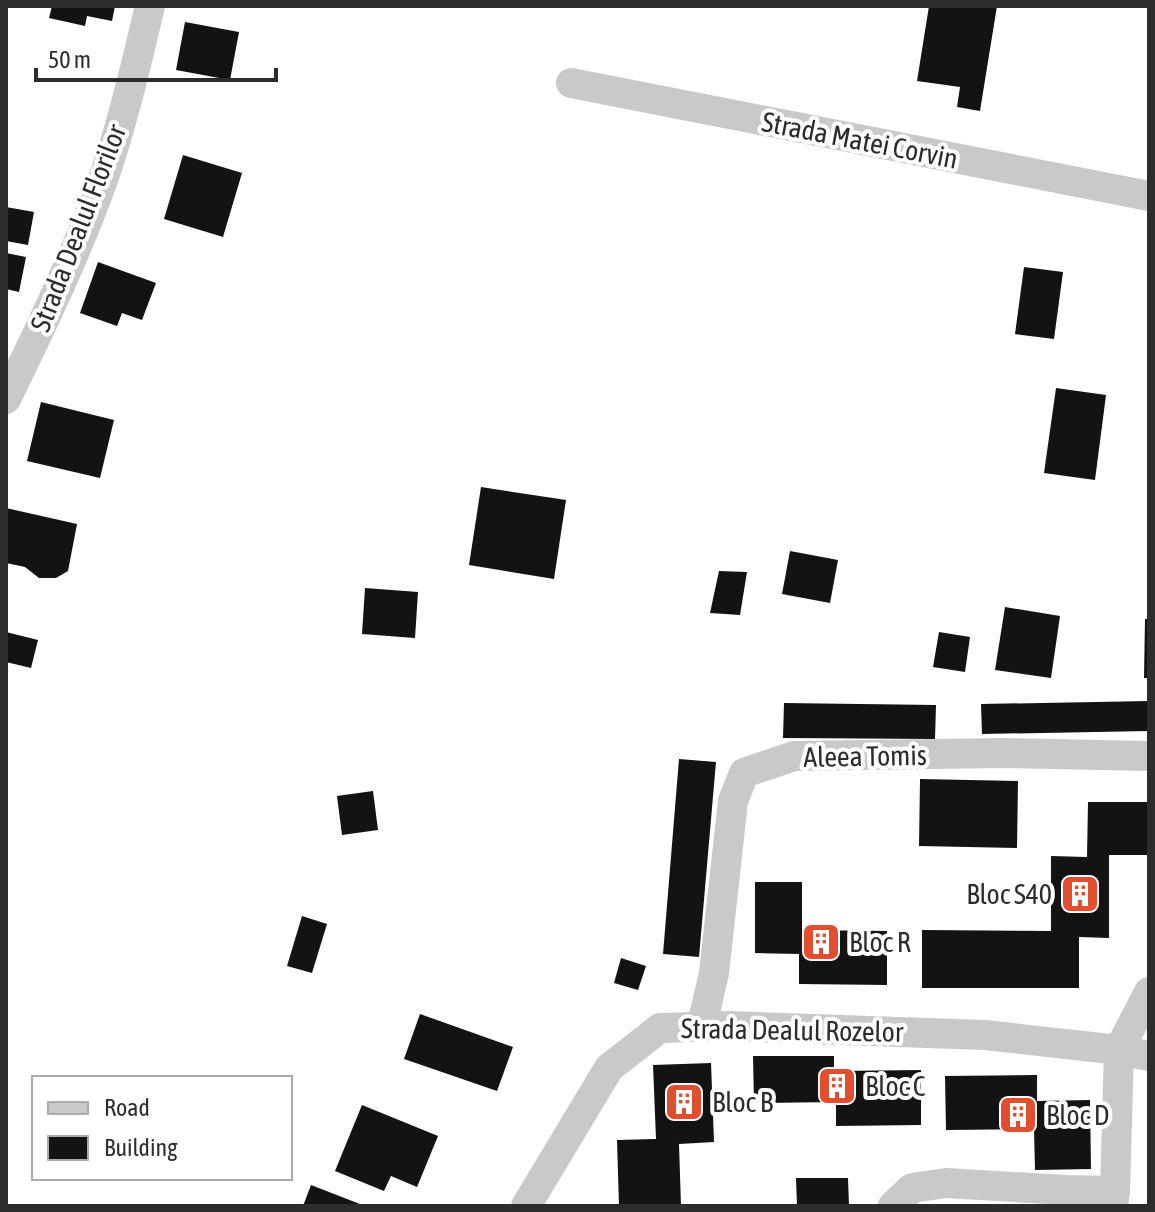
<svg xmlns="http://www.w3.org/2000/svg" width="1155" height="1212" viewBox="0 0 1155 1212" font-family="'Asap Condensed',sans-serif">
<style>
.building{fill:#131313}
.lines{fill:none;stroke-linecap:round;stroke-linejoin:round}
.minor{stroke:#c9c9c9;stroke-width:30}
.labels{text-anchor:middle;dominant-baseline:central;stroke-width:8;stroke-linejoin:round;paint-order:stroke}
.street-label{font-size:28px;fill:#2c2c2c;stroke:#fff}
.poi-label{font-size:28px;fill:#2c2c2c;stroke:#fff;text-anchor:start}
</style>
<rect width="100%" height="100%" fill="#fff"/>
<g class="building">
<path d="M52 6H115L112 21 87 16 85 26 49 18Z"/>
<path d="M929 6H997L980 111 957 107 960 87 917 81Z"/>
<path d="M185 22 239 32 230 80 176 70Z"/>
<path d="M183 155 242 173 223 237 164 219Z"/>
<path d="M6 207 34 212 28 245 6 241Z"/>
<path d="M6 253 26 257 19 292 6 289Z"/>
<path d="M98 262 156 283 142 320 122 313 117 326 80 313Z"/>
<path d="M1024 267 1063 272 1054 339 1015 334Z"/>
<path d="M1056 388 1106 395 1095 480 1044 473Z"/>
<path d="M41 402 114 420 100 478 27 461Z"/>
<path d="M481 487 566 500 554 579 469 565Z"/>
<path d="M6 508 77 524 68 571 56 578H39L25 567 6 563Z"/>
<path d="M790 551 838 560 830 603 782 594Z"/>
<path d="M719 571 747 572 740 615 710 613Z"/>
<path d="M365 588 418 592 415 638 362 634Z"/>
<path d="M1005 607 1060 616 1051 678 995 670Z"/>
<path d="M1145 619H1149V678H1144Z"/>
<path d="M6 632 38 640 31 668 6 662Z"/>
<path d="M939 632 970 637 965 672 933 667Z"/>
<path d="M1149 701V731L982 734 981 704Z"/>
<path d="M784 703 936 705 935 739 783 738Z"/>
<path d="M679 759 716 762 699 957 663 954Z"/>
<path d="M920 779 1018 781 1017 848 919 846Z"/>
<path d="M373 791 378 830 342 835 337 796Z"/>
<path d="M1088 802H1149V855H1109V938L1079 937V988H922V930L1051 931V856L1087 857Z"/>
<path d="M755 882H802V930L887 931V985L799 984V954L755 953Z"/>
<path d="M302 916 327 924 312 973 287 966Z"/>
<path d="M621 958 646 966 638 990 614 983Z"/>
<path d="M420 1014 513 1047 497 1091 404 1059Z"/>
<path d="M753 1056H834V1071L921 1070V1125L836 1126V1102L754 1103Z"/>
<path d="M711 1063 714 1142 679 1144 681 1206H619L617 1140 656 1139 653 1065Z"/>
<path d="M1037 1075V1101L1090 1100 1091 1169 1035 1170 1034 1129 946 1130 945 1076Z"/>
<path d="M362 1105 438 1136 417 1187 391 1176 384 1191 335 1171Z"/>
<path d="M796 1178H848L849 1206H797Z"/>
<path d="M311 1185 365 1206H303Z"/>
</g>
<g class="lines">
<g class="minor">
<path d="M571 83 1149 196"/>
<path d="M6 399C42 325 79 249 106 171 124 117 137 61 150 6"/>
<path d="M702 1025 714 973 733 801 744 773 794 756 1003 753 1149 756"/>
<path d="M526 1206 609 1068 660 1028 728 1026 985 1035 1119 1050 1149 1056"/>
<path d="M893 1206 912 1188 946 1183 1065 1190 1115 1191"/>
<path d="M1113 1206 1115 1191 1119 1050 1149 992"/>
</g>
</g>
<defs>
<symbol id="building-square" viewBox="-11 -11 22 22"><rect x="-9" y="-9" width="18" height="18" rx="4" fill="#e14f2f" stroke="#fff"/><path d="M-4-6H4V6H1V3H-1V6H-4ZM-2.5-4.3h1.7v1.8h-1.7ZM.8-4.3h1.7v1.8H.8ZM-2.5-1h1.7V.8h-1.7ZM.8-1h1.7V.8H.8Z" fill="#fff"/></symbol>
</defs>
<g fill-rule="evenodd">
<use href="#building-square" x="1058" y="872" width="44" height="44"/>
<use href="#building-square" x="799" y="920" width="44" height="44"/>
<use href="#building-square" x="815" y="1064" width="44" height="44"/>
<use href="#building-square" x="662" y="1080" width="44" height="44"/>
<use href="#building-square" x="996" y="1093" width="44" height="44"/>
</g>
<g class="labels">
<g class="street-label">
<text transform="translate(860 140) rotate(11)">Strada Matei Corvin</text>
<text transform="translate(78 228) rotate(-69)">Strada Dealul Florilor</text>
<text transform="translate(865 756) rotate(-1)">Aleea Tomis</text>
<text transform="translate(792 1030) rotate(1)">Strada Dealul Rozelor</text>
</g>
<g class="poi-label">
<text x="1052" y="894" text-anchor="end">Bloc S40</text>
<text x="849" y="942">Bloc R</text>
<text x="865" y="1086">Bloc C</text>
<text x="712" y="1102">Bloc B</text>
<text x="1046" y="1115">Bloc D</text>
</g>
</g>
<rect width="1155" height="1212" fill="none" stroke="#2c2c2c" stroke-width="16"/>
<rect x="32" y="1076" width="260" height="104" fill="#ffffff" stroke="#ababab" stroke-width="2"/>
<rect x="48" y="1102" width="40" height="12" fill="#c9c9c9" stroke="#ababab" stroke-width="2"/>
<text x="104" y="1116" font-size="24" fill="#2c2c2c">Road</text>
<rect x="48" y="1136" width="40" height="24" fill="#131313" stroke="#ababab" stroke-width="2"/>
<text x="104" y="1156" font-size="24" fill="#2c2c2c">Building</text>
<path d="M36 68v12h240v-12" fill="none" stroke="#2c2c2c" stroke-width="4"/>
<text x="48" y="68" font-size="24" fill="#2c2c2c" stroke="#ffffff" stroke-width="6" paint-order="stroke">50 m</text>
</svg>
